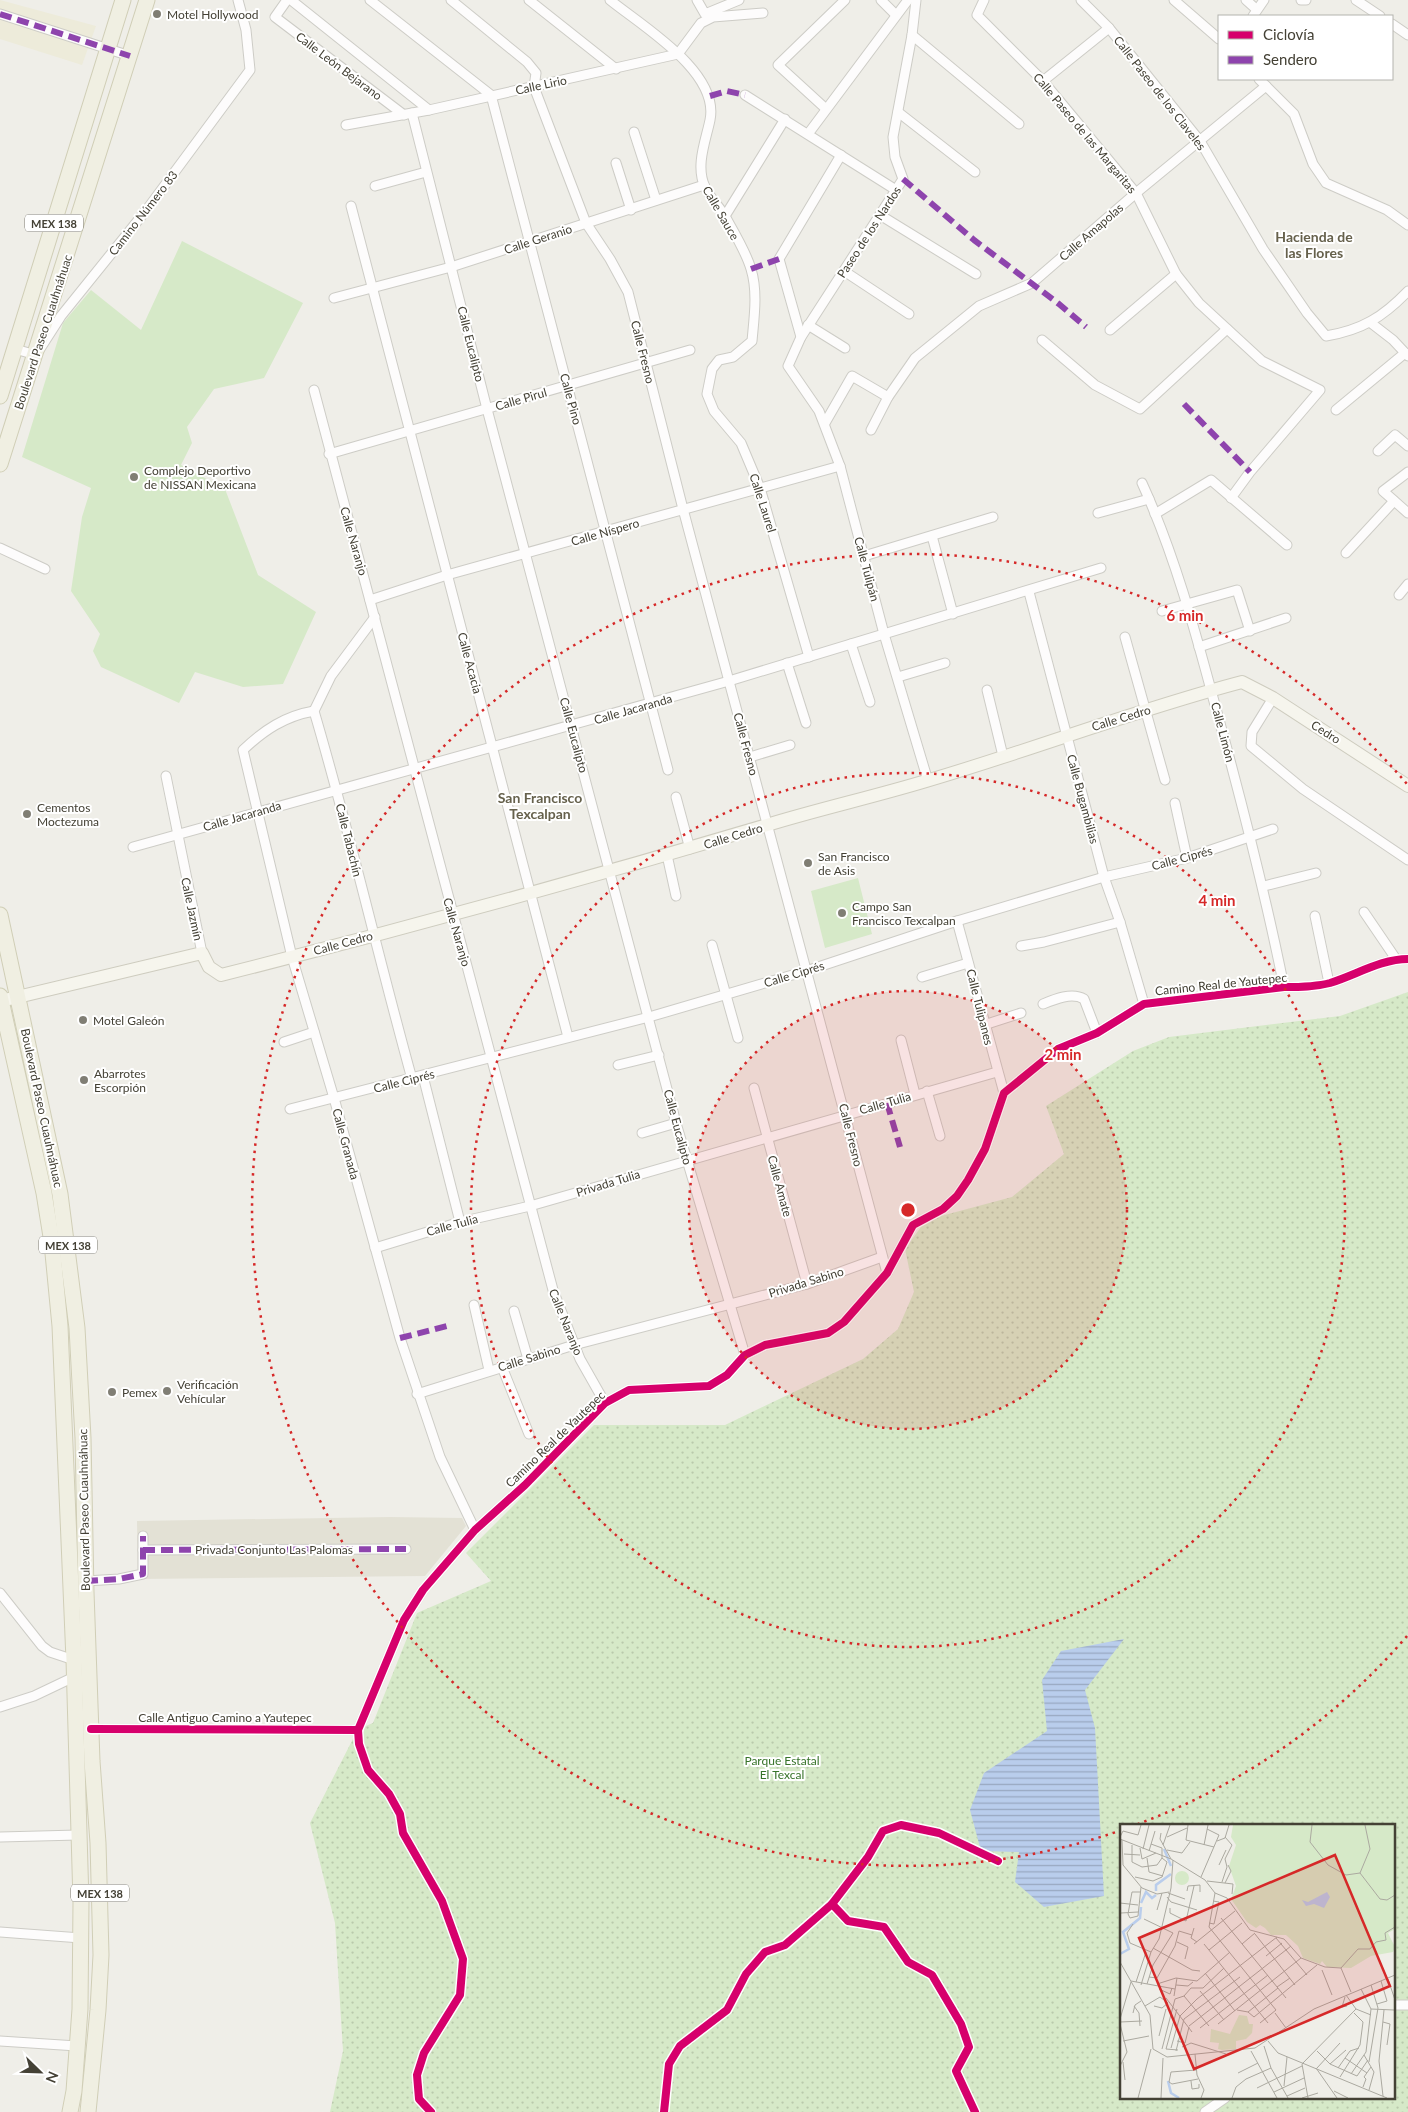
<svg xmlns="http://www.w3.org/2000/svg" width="1408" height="2112" viewBox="0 0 1408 2112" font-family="Lato,sans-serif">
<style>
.residential{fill:#e3e1d5}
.education{fill:#edebda}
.park{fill:url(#park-dots);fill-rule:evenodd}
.pitch{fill:#d6e9c8}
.water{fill:url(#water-rules)}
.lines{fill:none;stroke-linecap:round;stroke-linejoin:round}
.street-casing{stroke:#cdccc6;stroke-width:11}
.secondary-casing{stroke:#ceccbf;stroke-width:14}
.primary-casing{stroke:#d0ceb6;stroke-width:17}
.street{stroke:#fdfcfc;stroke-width:9}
.secondary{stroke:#f6f5ed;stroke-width:12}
.primary{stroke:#f0efe2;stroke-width:15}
.quiet{stroke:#8e44ad;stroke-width:6;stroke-dasharray:12 6;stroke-linecap:butt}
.cycleway-casing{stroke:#fff;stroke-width:11}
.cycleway{stroke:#d6006c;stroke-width:8}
.ring{fill:none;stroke:#d62828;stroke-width:2.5;stroke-dasharray:2.5 5}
.poi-dot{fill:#807e74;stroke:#fff;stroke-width:2}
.labels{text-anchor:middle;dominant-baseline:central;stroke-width:4;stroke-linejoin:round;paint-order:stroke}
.shield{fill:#fff;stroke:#7c7a72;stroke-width:1}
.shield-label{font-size:11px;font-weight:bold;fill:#444135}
.poi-label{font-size:12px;fill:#444135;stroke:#fff;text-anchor:start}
.street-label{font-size:12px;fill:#444135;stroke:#fff}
.park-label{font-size:12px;fill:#37732a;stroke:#fff}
.neighbourhood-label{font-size:14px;font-weight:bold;fill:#66614c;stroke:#fff}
.inset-river{fill:none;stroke:#b9cdec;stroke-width:2.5}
.inset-road{fill:none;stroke:#aba9a0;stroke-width:1}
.view{fill:#d62828;fill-opacity:0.15;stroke:#d62828;stroke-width:2.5}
.inset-edge{fill:none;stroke:#444135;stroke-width:2.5}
.centre{fill:#d62828;stroke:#fff;stroke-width:2.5}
.ring-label{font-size:15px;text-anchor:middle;font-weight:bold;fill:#d62828;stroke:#fff;stroke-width:4;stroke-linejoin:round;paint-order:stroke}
</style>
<defs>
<pattern id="park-dots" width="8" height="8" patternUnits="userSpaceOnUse" patternTransform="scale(1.25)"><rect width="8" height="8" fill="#d6e9c8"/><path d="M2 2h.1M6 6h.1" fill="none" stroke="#b9c9ac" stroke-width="1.8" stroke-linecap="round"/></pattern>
<pattern id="water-rules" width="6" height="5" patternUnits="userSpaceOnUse" patternTransform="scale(1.25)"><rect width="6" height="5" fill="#b9cdec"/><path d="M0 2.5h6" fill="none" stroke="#98a8c0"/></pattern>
</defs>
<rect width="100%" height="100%" fill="#efeee8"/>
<path class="residential" d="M390 1517 462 1518 466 1526 425 1576 138 1579 137 1521Z"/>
<path class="education" d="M0 0 96 26 82 65 0 39Z"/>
<path class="park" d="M1408 992V2112H330L343 2051 335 1923 310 1823 358 1729 373 1723 417 1613 491 1581 466 1553 594 1425H725L863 1359 898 1329 914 1292 905 1249 926 1220 1012 1197 1064 1154 1046 1106 1133 1051 1169 1037 1340 1016ZM1122 1826H1394V2098H1122Z"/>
<g class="pitch">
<path d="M182 241 303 303 264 378 214 389 187 427 192 443 181 465 225 489 258 575 316 612 283 684 243 687 195 672 179 703 101 667 93 651 100 634 71 591 82 517 91 488 22 457 63 323 91 290 141 330Z"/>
<path d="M858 878 872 934 825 948 811 891Z"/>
</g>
<path class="water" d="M1124 1639 1085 1690 1095 1728 1104 1896 1044 1907 1015 1882 1019 1852 981 1851 970 1810 984 1773 1047 1731 1042 1680 1061 1651Z"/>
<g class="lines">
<defs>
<g id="street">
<path d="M287 0 275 17 404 115"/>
<path d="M291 0 429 110"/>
<path d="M370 0 491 95 668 770"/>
<path d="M451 0 527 62 536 73 534 87 586 223 610 259 628 292 683 509 887 1273"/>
<path d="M529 0 616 69"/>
<path d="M610 0C642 26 720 72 710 120 706 140 695 166 705 187 710 198 720 207 726 218 735 234 746 252 751 269 758 292 754 318 752 341L733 357 719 360 712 369 707 394 714 411 741 443 760 488 809 657"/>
<path d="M697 0 705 14 739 0"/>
<path d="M881 0 896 15"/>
<path d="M916 0 912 35 893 137 895 157 903 179 801 337 788 366 819 411 840 466 884 634 928 781"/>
<path d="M984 0 977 15 1043 81 1136 193 1176 274 1199 303 1262 361 1320 390 1250 472 1231 498"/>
<path d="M1081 0 1109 28 1200 141 1263 249 1307 313 1326 336C1362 330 1383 317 1408 291"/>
<path d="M1174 0 1219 39"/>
<path d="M1246 0 1256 9"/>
<path d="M1301 0H1306"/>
<path d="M1356 0 1380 16"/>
<path d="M0 14 130 56"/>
<path d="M1253 16 1264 0"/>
<path d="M1392 24 1408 35"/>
<path d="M912 35 1019 124"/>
<path d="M678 54 701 23 713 17 763 13"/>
<path d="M1259 79 1294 114 1313 164 1326 183 1387 210 1408 225"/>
<path d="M1043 81 1109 28"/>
<path d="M745 95 896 190"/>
<path d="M825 108 778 65 845 0"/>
<path d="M898 112 975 172"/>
<path d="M412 113 487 409 676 1123 745 1355"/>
<path d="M346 125 429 110 678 54"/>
<path d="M634 132 656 200"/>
<path d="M808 134 908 0"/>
<path d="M616 163 631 210"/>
<path d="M375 186 426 172"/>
<path d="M351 206 568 1037"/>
<path d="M880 215 976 274"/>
<path d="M725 216 785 119"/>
<path d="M844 271 909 314"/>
<path d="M334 298 451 267 704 185"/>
<path d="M1371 323 1393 340 1408 356"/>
<path d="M808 325 845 348"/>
<path d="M1110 330 1176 274"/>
<path d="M801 337 779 259 841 155"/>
<path d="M1042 340 1095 385 1140 409 1227 329"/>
<path d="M15 349 36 355 61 316 148 208 250 70 246 30 238 0"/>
<path d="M314 390 553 1290 580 1359 605 1403"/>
<path d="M1336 410 1405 353"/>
<path d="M825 423 852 376 888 397"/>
<path d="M871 430 888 397 915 358 979 306 1032 283 1136 193 1266 86"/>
<path d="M1378 451 1395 435 1408 446"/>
<path d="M329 454 690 350"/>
<path d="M1408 472 1383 491 1408 513"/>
<path d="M1142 483C1174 553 1195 630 1215 705 1241 799 1265 892 1284 987"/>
<path d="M1098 513 1149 499"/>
<path d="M1155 514 1211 480 1287 545"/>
<path d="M932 536 953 614"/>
<path d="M0 548 45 569"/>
<path d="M1346 553 1394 501"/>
<path d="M864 556 993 517"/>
<path d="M1029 592 1104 877 1120 922 1144 1004"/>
<path d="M1399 595 1408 584"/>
<path d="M370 600 447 575 840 466"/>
<path d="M1162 611 1237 590 1250 631"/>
<path d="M375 617 331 676 314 711C350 833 378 956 412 1079"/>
<path d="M1125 637 1165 780"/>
<path d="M851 644 870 702"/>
<path d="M1199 647 1286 618"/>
<path d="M787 663 806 723"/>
<path d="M898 677 945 663"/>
<path d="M987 690 1003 756"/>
<path d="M1273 698 1252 732 1251 746 1303 789 1408 860"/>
<path d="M314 711C285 716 264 730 243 750L292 957 334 1098 400 1338 440 1457 475 1530"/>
<path d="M750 757 790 745"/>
<path d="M166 776 202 953"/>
<path d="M676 797 690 849"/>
<path d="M1175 803 1187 858"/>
<path d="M133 847 729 681 1101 568"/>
<path d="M667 855 676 896"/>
<path d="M1264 886 1316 873"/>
<path d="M1364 912 1396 959"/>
<path d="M1315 916 1329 983"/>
<path d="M957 921 1004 1093"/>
<path d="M712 945 738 1038"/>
<path d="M1021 946 1044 942 1120 922"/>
<path d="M922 977 968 963"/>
<path d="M1043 1004C1055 999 1072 992 1084 999L1097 1033"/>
<path d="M984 1025 1021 1013"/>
<path d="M901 1040 915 1094"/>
<path d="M284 1042 314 1032"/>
<path d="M618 1065 659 1055"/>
<path d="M423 1076 460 1222"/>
<path d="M754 1088 807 1284"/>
<path d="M927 1091 940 1136"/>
<path d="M290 1109 649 1017 806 971 957 921 1104 877 1187 858 1273 829"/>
<path d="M642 1133 676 1123"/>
<path d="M375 1248 460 1222 530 1206 997 1072"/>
<path d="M474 1305 489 1370"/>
<path d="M514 1311 528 1359"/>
<path d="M502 1367 529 1434"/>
<path d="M417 1394 574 1345 807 1284 882 1257"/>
<path d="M143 1550 406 1549"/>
<path d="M86 1581 119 1579 143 1574V1536"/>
<path d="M0 1593 42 1646 50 1652 74 1660"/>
<path d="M0 1707 34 1696 76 1676"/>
<path d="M91 1729 358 1730"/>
<path d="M358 1730 404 1620 423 1590 475 1530 525 1485 605 1403 629 1390 709 1386 727 1375 745 1355 765 1345 828 1333 844 1322 887 1273 913 1225 943 1209 957 1196 968 1180 985 1149 1004 1093 1058 1049 1097 1033 1144 1004 1284 987C1300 987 1315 987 1330 983 1356 975 1381 959 1408 959"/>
<path d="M358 1730 359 1744 368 1770 389 1794 400 1814 403 1833 442 1901 463 1959 460 1995 424 2053 417 2075 419 2099 431 2112"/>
<path d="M0 1837 78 1835"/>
<path d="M0 1932 81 1938"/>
<path d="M1394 2005H1408"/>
<path d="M0 2041 77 2046"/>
<path d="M1205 2112 1225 2098"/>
</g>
<path id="secondary" d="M1 1001 202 953 209 967 221 975C404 929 586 879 767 825 819 809 873 797 926 781 1032 750 1135 710 1242 682L1273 698 1408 786"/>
<g id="primary">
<path d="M0 396 123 0"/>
<path d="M0 464 147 0"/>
<path d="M0 915 60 1194 77 1328 83 1438 86 1592 92 1761 98 1843 101 1955 98 2010 88 2112"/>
<path d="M0 996 44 1193 52 1243 60 1326 74 1660 81 1902 80 2009 74 2091 70 2112"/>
</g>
</defs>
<use href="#street" class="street-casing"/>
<use href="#secondary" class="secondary-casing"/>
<use href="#primary" class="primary-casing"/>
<use href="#street" class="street"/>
<use href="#secondary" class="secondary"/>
<use href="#primary" class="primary"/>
<g class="quiet">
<path d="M0 14 130 56"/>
<path d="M710 96 727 91 745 95"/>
<path d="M903 179 974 240 1059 304 1086 327"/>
<path d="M751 269 779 259"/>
<path d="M1184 404 1250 472"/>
<path d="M887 1103 900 1147"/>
<path d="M400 1338 451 1325"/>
<path d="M143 1550 406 1549"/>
<path d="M86 1581 119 1579 143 1574V1536"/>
</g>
<defs>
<g id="cycleway">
<path d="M91 1729 358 1730"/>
<path d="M358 1730 404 1620 423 1590 475 1530 525 1485 605 1403 629 1390 709 1386 727 1375 745 1355 765 1345 828 1333 844 1322 887 1273 913 1225 943 1209 957 1196 968 1180 985 1149 1004 1093 1058 1049 1097 1033 1144 1004 1284 987C1300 987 1315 987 1330 983 1356 975 1381 959 1408 959"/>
<path d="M358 1730 359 1744 368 1770 389 1794 400 1814 403 1833 442 1901 463 1959 460 1995 424 2053 417 2075 419 2099 431 2112"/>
<path d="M832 1904 848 1921 884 1927 908 1962 932 1975 961 2024 969 2047 956 2071 975 2112"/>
<path d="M664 2112 669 2064 680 2046 727 2010 746 1974 765 1952 785 1945 832 1904 868 1857 883 1831 901 1825 939 1833 998 1861"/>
</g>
</defs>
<use href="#cycleway" class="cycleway-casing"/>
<use href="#cycleway" class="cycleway"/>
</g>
<circle cx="908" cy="1210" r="219" fill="#d62828" fill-opacity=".12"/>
<g class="ring">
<circle cx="908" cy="1210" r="219"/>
<circle cx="908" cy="1210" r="437"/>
<path d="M1407 1636A656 656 0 0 1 1138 1824M1122 1830A656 656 0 1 1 1407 784"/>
</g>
<g class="poi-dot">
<circle cx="157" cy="14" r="5"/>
<circle cx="134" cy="477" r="5"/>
<circle cx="27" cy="814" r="5"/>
<circle cx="808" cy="863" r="5"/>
<circle cx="842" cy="913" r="5"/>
<circle cx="83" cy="1020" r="5"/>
<circle cx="84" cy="1080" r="5"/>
<circle cx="167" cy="1391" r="5"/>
<circle cx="112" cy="1392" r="5"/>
</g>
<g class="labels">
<g class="shield">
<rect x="25" y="214.5" width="58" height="17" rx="4"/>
<rect x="39" y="1236.5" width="58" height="17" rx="4"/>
<rect x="71" y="1884.5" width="58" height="17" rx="4"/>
</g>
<g class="shield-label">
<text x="54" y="223">MEX 138</text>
<text x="68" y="1245">MEX 138</text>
<text x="100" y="1893">MEX 138</text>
</g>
<g class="poi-label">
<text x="167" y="14">Motel Hollywood</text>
<text x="144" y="470">Complejo Deportivo<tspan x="144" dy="14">de NISSAN Mexicana</tspan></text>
<text x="37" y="807">Cementos<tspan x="37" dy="14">Moctezuma</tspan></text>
<text x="818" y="856">San Francisco<tspan x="818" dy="14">de Asis</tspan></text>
<text x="852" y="906">Campo San<tspan x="852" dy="14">Francisco Texcalpan</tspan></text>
<text x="93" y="1020">Motel Galeón</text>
<text x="94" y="1073">Abarrotes<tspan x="94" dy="14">Escorpión</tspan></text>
<text x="177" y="1384">Verificación<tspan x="177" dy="14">Vehícular</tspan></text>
<text x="122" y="1392">Pemex</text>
</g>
<g class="street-label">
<text transform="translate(339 66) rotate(37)">Calle León Bejarano</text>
<text transform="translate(541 85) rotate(-12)">Calle Lirio</text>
<text transform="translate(1160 93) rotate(52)">Calle Paseo de los Claveles</text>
<text transform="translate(1085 133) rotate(50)">Calle Paseo de las Margaritas</text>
<text transform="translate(143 213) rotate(-52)">Camino Número 83</text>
<text transform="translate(721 213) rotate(60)">Calle Sauce</text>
<text transform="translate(869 232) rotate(-57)">Paseo de los Nardos</text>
<text transform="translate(1091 232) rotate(-41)">Calle Amapolas</text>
<text transform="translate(538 239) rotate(-18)">Calle Geranio</text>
<text transform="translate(43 332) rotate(-72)">Boulevard Paseo Cuauhnáhuac</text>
<text transform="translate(471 344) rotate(76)">Calle Eucalipto</text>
<text transform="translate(643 352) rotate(76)">Calle Fresno</text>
<text transform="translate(521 399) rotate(-16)">Calle Pirul</text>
<text transform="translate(571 399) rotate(75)">Calle Pino</text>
<text transform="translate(763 503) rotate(72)">Calle Laurel</text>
<text transform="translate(605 532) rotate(-16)">Calle Níspero</text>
<text transform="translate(354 541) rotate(74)">Calle Naranjo</text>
<text transform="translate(867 569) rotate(75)">Calle Tulipán</text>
<text transform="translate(470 663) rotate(75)">Calle Acacia</text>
<text transform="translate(633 709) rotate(-16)">Calle Jacaranda</text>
<text transform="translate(1121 718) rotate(-17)">Calle Cedro</text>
<text transform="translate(1223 732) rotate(75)">Calle Limón</text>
<text transform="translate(1326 732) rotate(32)">Cedro</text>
<text transform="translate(574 735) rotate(75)">Calle Eucalipto</text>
<text transform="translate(746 744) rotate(75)">Calle Fresno</text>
<text transform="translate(1083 799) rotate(75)">Calle Bugambilias</text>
<text transform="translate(242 816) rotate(-16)">Calle Jacaranda</text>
<text transform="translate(733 836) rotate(-17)">Calle Cedro</text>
<text transform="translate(349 840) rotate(76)">Calle Tabachín</text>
<text transform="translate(1182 858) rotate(-15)">Calle Ciprés</text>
<text transform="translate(192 909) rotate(78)">Calle Jazmín</text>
<text transform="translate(457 932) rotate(74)">Calle Naranjo</text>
<text transform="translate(343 943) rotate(-15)">Calle Cedro</text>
<text transform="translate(794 974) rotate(-17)">Calle Ciprés</text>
<text transform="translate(1221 984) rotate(-6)">Camino Real de Yautepec</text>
<text transform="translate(980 1007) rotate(76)">Calle Tulipanes</text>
<text transform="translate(404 1081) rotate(-14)">Calle Ciprés</text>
<text transform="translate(885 1103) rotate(-16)">Calle Tulia</text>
<text transform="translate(42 1108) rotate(78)">Boulevard Paseo Cuauhnáhuac</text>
<text transform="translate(678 1127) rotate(75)">Calle Eucalipto</text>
<text transform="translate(851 1135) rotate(76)">Calle Fresno</text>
<text transform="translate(346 1144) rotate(75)">Calle Granada</text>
<text transform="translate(608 1183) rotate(-17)">Privada Tulia</text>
<text transform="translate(780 1186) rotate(75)">Calle Amate</text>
<text transform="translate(452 1225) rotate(-15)">Calle Tulia</text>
<text transform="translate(806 1282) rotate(-17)">Privada Sabino</text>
<text transform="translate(566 1322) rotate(68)">Calle Naranjo</text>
<text transform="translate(529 1358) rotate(-17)">Calle Sabino</text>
<text transform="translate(555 1439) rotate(-44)">Camino Real de Yautepec</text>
<text transform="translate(84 1510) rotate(-91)">Boulevard Paseo Cuauhnáhuac</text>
<text x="274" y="1549">Privada Conjunto Las Palomas</text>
<text x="225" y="1717">Calle Antiguo Camino a Yautepec</text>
</g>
<g class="park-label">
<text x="782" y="1760">Parque Estatal<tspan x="782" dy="14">El Texcal</tspan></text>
</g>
<g class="neighbourhood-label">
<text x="1314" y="236">Hacienda de<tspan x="1314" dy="16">las Flores</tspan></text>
<text x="540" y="797">San Francisco<tspan x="540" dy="16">Texcalpan</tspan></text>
</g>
</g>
<g transform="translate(1120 1824)">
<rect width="275" height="275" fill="#efeee8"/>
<path d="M113 1H275V105L268 109 275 123 273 128 251 132 231 144 207 143 202 137 200 140 183 134 178 122 166 111H151L145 104 140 101 136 104 127 98 111 75 116 62 109 42 116 21 111 13Z" fill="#d6e9c8"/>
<path d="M55 54a7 7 0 1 1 14 0a7 7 0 1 1-14 0ZM119 191 127 192 129 200H133L132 209 126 215 116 217V225L102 226 98 225 99 219 90 218 91 205 110 210Z" fill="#d6e9c8"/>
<path d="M207 68 210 73 204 84 194 80 186 82 182 76 188 78Z" fill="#b9cdec"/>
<path class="inset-river" d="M44 25 51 42M36 67V61L51 50M21 79 26 68 32 74 36 71M0 130 9 125 3 108 20 94 21 83M48 257 51 269 59 274"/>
<path class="inset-road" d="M68 1 66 16 94 23M192 1 190 18 208 41 226 51 240 49M245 1 250 25 240 49 260 75 267 76 275 71M41 9 40 15 51 35M0 13 3 7 18 11 21 1M47 13 67 4M0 15 51 35 85 56 95 69 107 74 130 106 164 115 181 134 205 143 221 144M2 16 3 41 22 64 37 70 49 68M97 17 105 14 109 1M12 21V38L22 43 37 41 42 34V24L31 20M43 21 50 1M84 21 88 1M20 24 22 35 36 29M23 25 29 1M47 26 62 29 70 18M29 27 35 7M4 30 20 31M27 34 29 48 43 52M99 41 106 26M15 53 33 57 42 53 47 38 42 34M81 53 99 11 87 5M87 57 113 60 112 70M102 58 107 43 105 35 112 21 105 13M105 59 111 47 108 41M67 67 68 62 80 61V68M20 68H12L8 90 10 94 18 92 21 63M48 69 65 75M95 69 89 103 156 186 140 199M47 73 51 78 77 86M0 79 18 81M50 84V89L66 97 74 62M37 86 42 69M1 89 18 88M101 94 166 174M24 95 53 109 33 141 27 160M89 99 94 100 99 78 93 77M13 100 7 109 10 119 31 128M74 104 71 114 77 118M135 110 175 161M156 114 187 151M57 118 68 123 65 135M74 120 115 87M84 120 148 199M122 120 135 109M33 124 72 146 80 147M89 126 122 99M146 132 162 119M0 138 30 191 33 225 47 233 135 224 194 185 275 151M221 144 238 125H250L256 118 266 116 265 109 275 103M221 144 231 168M202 146 212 171M85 149 115 187M29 153 37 154 55 122 59 107 72 111M268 155 275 176M11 157 55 165M16 158 26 128M37 160 56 154 77 157 110 128M21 161 31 128 39 115 51 64 53 36M56 161 68 162 73 158M157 163 170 154M39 165 50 170 52 164M241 165 251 185M80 167 104 196M226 171 236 185M54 172 57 154M64 172 89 202M225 173 222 183 227 182M46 174 72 208M257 180 267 177 261 157M14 182 19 189 20 202M25 182 40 173 48 179 42 184 34 182M57 185 46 225 58 226M236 185 251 191M251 185 274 186M117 186 128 188 158 164M128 188 134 193 197 141M13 189 15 181 21 177M155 189 166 204M0 195 11 158M0 198 22 197M263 198 270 200 267 221M0 200 7 228 0 242M98 200 181 134M69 202 171 122M80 204 148 151M39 212 46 185M3 217 29 212M57 217 65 219 69 203M148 217 158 229 267 274M144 222 151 244M62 223 71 219 106 230M51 224 60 192 77 175 157 113M42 225 55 175 64 172 71 164H83L104 144M56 227 64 195 120 153M131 227 157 274M197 227 210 240 237 252 248 236M75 230 77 251 84 266 81 274M244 231 254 248 249 266M225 234 247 249M3 238 5 256M249 238 258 184 251 161M210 240 226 226M151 244 168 274M196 244 217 274M197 244 220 219M218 244 230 227 239 224M76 246 51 248 49 258 52 260 78 255M118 249 138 239M231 250 246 228 251 185M220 253 240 221 243 198 234 189M71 257 72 265 79 264V260M164 262 167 233M243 263 246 255 244 253 251 243M137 264 182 242M214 267 228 274M154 268 184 254M167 272 185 264M263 272 259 237 264 186M18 274 31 225M41 274 43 234M112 274 116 263 126 255 151 244M182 274 198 269M188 274 182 240 236 185"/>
<path class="view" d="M215 31 270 162 74 245 19 114Z"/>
<rect width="275" height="275" class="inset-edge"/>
</g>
<circle cx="908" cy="1210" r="8" class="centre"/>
<g class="ring-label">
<text x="1185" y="621">6 min</text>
<text x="1217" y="906">4 min</text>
<text x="1063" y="1060">2 min</text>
</g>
<rect x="1218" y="15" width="175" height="65" fill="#ffffff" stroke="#b4b3ae"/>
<rect x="1228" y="31" width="25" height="8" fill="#d6006c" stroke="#b4b3ae"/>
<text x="1263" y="40" font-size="15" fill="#444135">Ciclovía</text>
<rect x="1228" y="56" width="25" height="8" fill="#8e44ad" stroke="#b4b3ae"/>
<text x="1263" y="65" font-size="15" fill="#444135">Sendero</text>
<g transform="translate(40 2072) rotate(113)" stroke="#ffffff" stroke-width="4" paint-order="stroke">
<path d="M0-4L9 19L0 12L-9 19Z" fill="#444135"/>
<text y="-8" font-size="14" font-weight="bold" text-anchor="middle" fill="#444135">N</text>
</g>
</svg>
